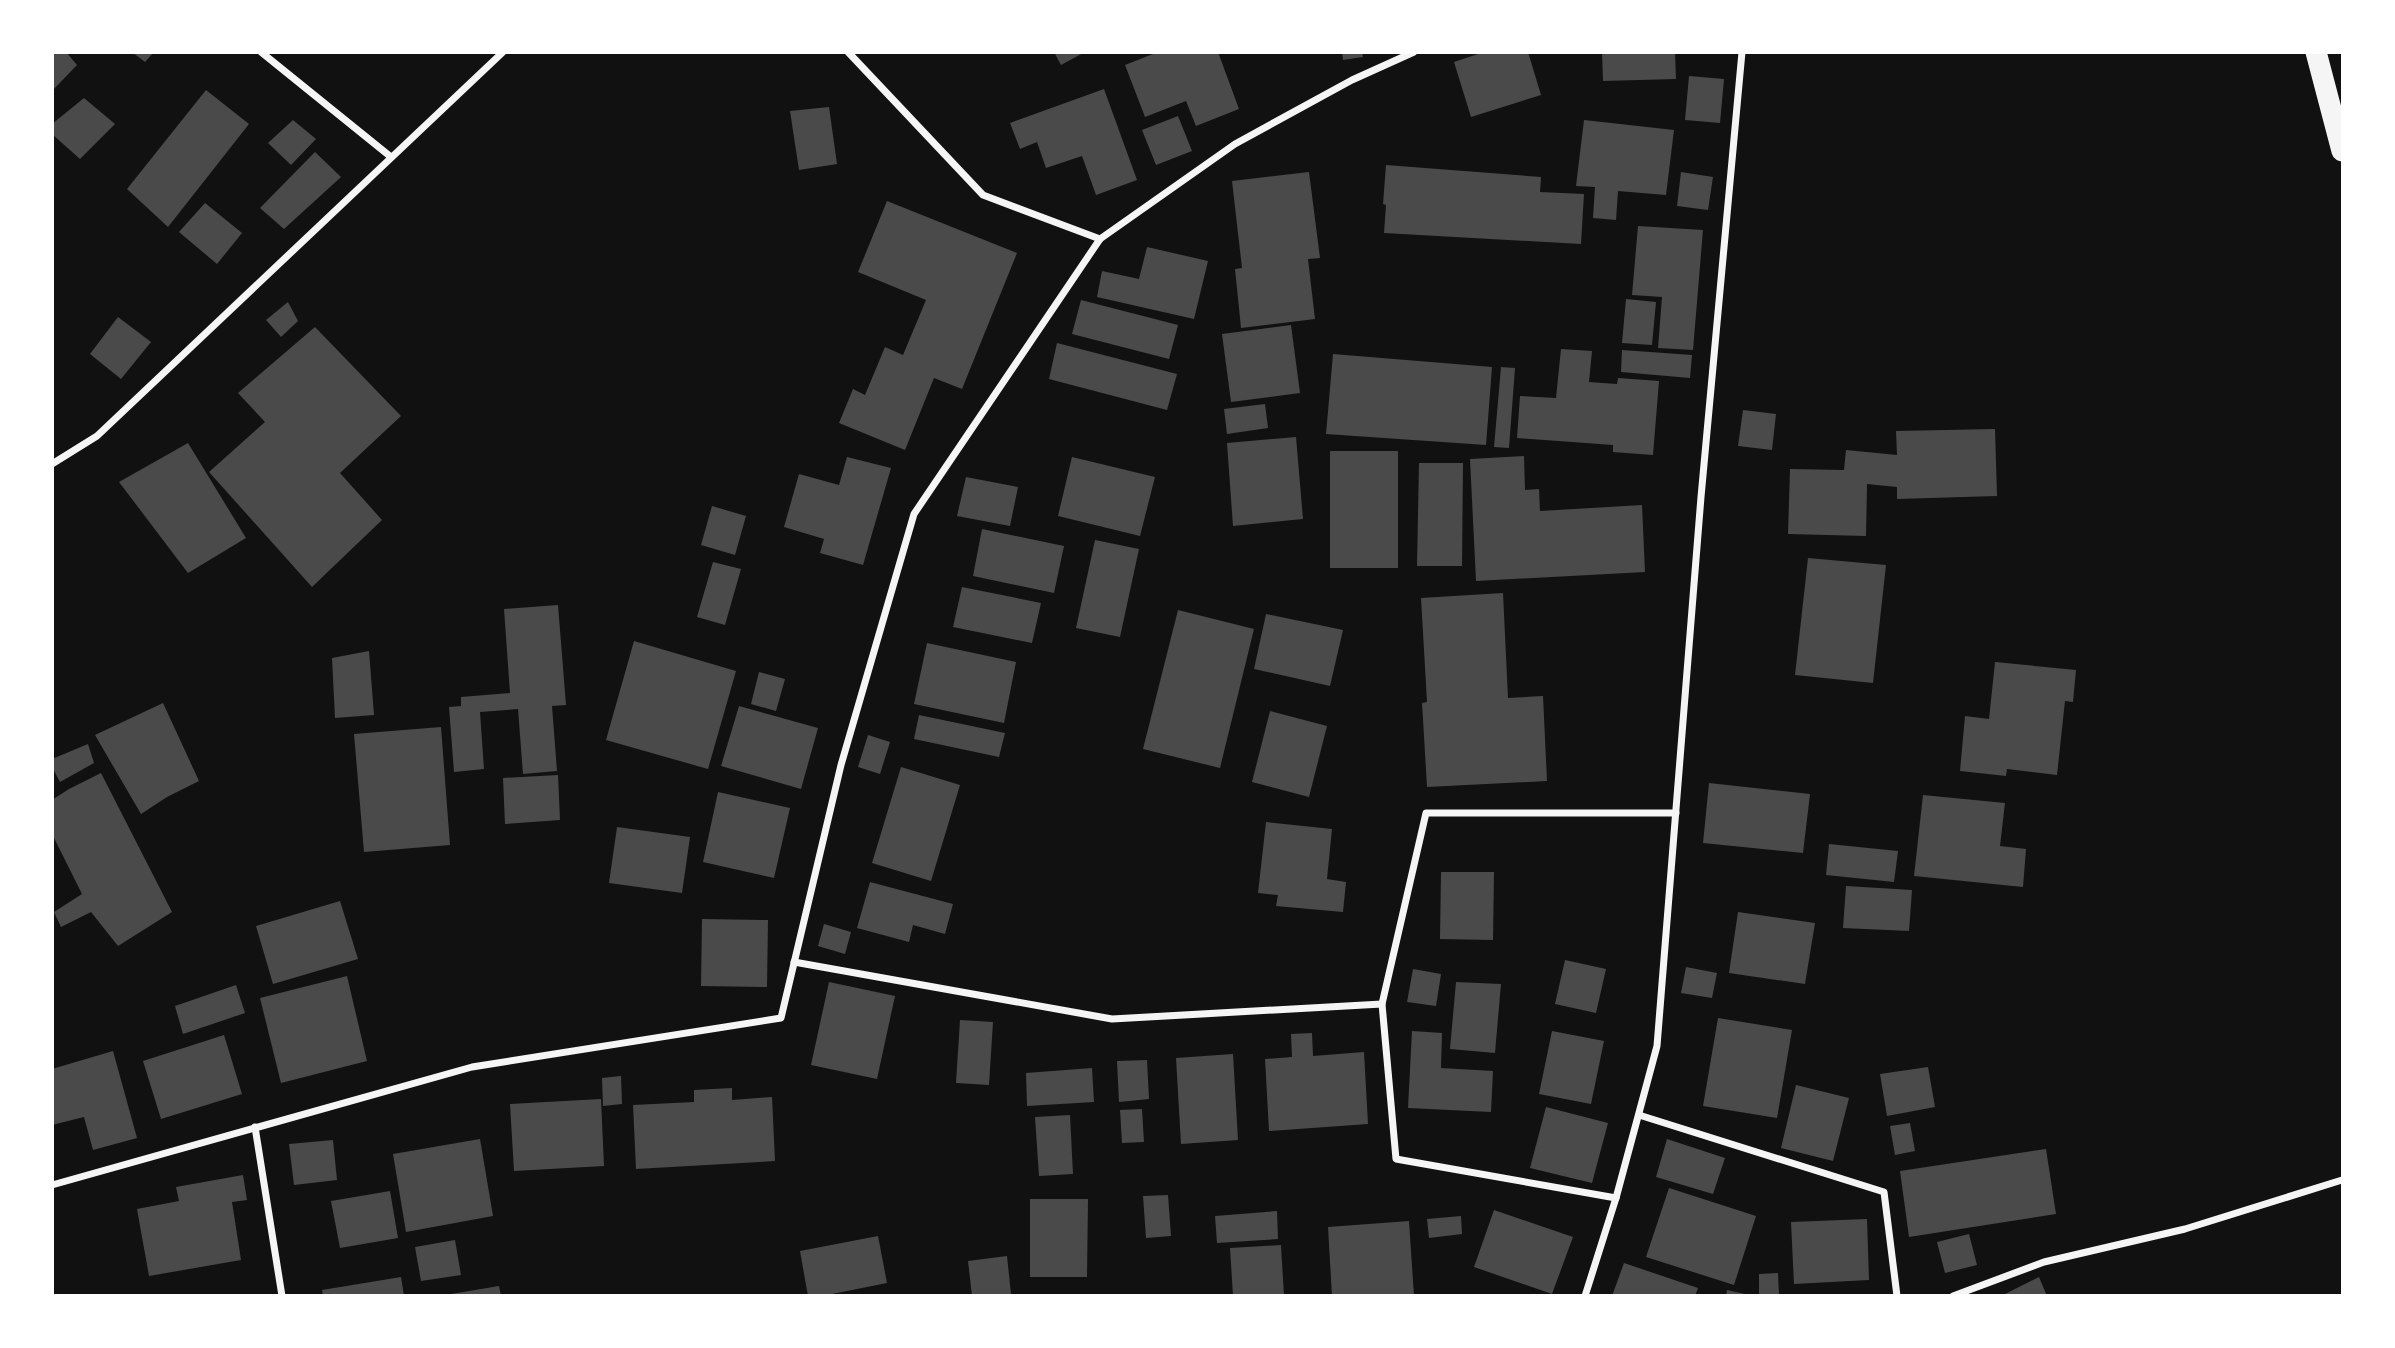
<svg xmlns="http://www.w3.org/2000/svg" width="2395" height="1348" viewBox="0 0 2395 1348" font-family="Signika,sans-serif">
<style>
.building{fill:#4a4a4a}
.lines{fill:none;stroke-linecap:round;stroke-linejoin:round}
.minor{stroke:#f5f5f5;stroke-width:7}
.motorway{stroke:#f5f5f5;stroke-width:21}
</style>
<rect width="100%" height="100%" fill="#111"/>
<g class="building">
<path d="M52 52H66L77 65 52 91Z"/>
<path d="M132 52H154L145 62Z"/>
<path d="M1054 52H1085L1061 65Z"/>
<path d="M1158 52H1218L1239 109 1196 126 1186 101 1145 117 1125 65Z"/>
<path d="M1342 52H1362L1363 57 1343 60Z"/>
<path d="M1484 52H1528L1541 95 1471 117 1454 62Z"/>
<path d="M1602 52H1675L1676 79 1603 81Z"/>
<path d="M1689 76 1724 79 1720 123 1685 120Z"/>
<path d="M1104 89 1137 180 1096 195 1082 156 1046 168 1037 142 1020 149 1010 123Z"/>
<path d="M206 90 249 124 168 227 127 189Z"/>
<path d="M84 98 115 124 80 159 52 134V124Z"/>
<path d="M829 107 837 164 799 170 790 111Z"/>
<path d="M1178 116 1192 151 1156 165 1142 130Z"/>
<path d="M293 120 316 139 291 165 268 143Z"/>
<path d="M1584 120 1674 130 1666 195 1618 191 1616 220 1593 218 1595 187 1576 186Z"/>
<path d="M315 152 341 177 284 229 260 208Z"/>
<path d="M1386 165 1541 177 1540 192 1584 194 1581 244 1384 233 1386 205 1383 204Z"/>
<path d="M1309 172 1320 258 1308 259 1315 319 1241 328 1235 269 1242 268 1232 181Z"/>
<path d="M1681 172 1713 177 1708 210 1677 206Z"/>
<path d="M887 201 1017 253 962 389 934 378 905 450 839 423 853 389 865 395 885 347 903 355 926 300 858 272Z"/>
<path d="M205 203 242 233 217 264 179 232Z"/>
<path d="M1638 226 1703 230 1693 350 1658 348 1662 297 1632 295Z"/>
<path d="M1147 247 1208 261 1194 319 1097 297 1102 271 1139 279Z"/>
<path d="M1626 299 1656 302 1652 345 1622 343Z"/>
<path d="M1081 300 1178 325 1169 359 1072 334Z"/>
<path d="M288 302 298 321 281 337 266 320Z"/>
<path d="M118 317 151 342 121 379 90 354Z"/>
<path d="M1291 325 1300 393 1231 402 1222 334Z"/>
<path d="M315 327 401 416 340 473 382 520 312 587 209 472 265 422 238 393Z"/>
<path d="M1057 343 1177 374 1167 410 1049 379Z"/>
<path d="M1561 349 1592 351 1589 382 1617 384 1618 378 1659 381 1653 455 1613 452V445L1517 438 1520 396 1556 398Z"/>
<path d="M1622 350 1692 355 1690 378 1621 372Z"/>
<path d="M1333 354 1492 367 1486 445 1326 434Z"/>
<path d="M1501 367 1515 368 1509 448 1494 447Z"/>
<path d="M1265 404 1268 428 1227 434 1224 409Z"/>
<path d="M1743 410 1776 414 1772 450 1738 446Z"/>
<path d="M1995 429 1997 496 1897 499V487L1867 484 1866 536 1788 534 1790 469 1844 470 1846 450 1897 455 1896 431Z"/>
<path d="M1296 437 1303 519 1233 526 1227 443Z"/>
<path d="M188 443 246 538 188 573 119 482Z"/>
<rect x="1330" y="451" width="68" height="117"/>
<path d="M1524 456 1525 490 1539 489 1540 511 1642 505 1645 572 1476 581 1470 459Z"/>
<path d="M847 457 891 468 863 565 820 553 824 539 784 527 799 474 839 485Z"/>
<path d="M1072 457 1155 477 1140 536 1058 516Z"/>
<path d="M1419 463H1463L1462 566H1417Z"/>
<path d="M966 477 1018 487 1010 526 957 516Z"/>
<path d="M712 506 746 516 735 555 701 545Z"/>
<path d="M982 529 1064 546 1054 593 973 576Z"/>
<path d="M1095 540 1139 549 1120 637 1076 628Z"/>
<path d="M1808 558 1886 565 1873 683 1795 675Z"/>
<path d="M713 562 741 569 725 625 697 617Z"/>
<path d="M962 587 1041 603 1032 643 953 627Z"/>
<path d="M1503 593 1508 698 1543 696 1547 781 1427 787 1422 703 1427 702 1421 598Z"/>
<path d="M558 605 566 705 552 706 557 771 523 774 518 709 480 712 484 769 454 772 449 707 461 706V697L510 693 504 609Z"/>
<path d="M1178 610 1254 629 1220 768 1143 749Z"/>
<path d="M1266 614 1343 630 1330 686 1254 669Z"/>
<path d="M634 641 736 671 708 769 606 740Z"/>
<path d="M927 643 1016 662 1004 723 914 704Z"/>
<path d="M369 651 374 715 335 718 332 658Z"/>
<path d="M1995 662 2076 670 2073 702 2065 701 2057 775 2007 769 2006 776 1960 771 1965 716 1989 719Z"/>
<path d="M759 672 785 679 776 711 751 704Z"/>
<path d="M163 703 199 781 167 797 141 814 95 735Z"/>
<path d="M739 706 818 728 801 789 721 766Z"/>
<path d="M1270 711 1327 726 1309 797 1252 782Z"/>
<path d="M919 715 1005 733 999 757 914 739Z"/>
<path d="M441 727 450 845 364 852 354 734Z"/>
<path d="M868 735 890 742 880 774 858 767Z"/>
<path d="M88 744 94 763 60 782 52 767V759Z"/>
<path d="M901 767 960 785 931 881 872 863Z"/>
<path d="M101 773 172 912 118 946 91 912 61 927 54 912 82 894 52 834V800L69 789Z"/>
<path d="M558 775 560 820 505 824 503 778Z"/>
<path d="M1709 783 1810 794 1803 853 1703 843Z"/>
<path d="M718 792 790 808 774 878 703 862Z"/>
<path d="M1923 795 2005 803 2000 846 2026 849 2023 887 1914 876Z"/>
<path d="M1266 822 1332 829 1327 879 1346 882 1343 912 1276 906 1278 895 1258 893Z"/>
<path d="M617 827 690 837 682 893 609 883Z"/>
<path d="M1829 844 1898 851 1894 882 1826 875Z"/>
<path d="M1441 872H1494L1493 940 1440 939Z"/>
<path d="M870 882 953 904 945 934 913 925 909 942 857 928Z"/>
<path d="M1846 886 1912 890 1909 931 1843 928Z"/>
<path d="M340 901 358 959 273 984 256 926Z"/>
<path d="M1738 912 1815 923 1805 984 1729 973Z"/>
<path d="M702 919 768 920 767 987 701 986Z"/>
<path d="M824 924 851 932 845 954 818 946Z"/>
<path d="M1565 960 1606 969 1596 1013 1555 1004Z"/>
<path d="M1686 967 1717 973 1712 998 1681 993Z"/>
<path d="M1413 969 1441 974 1436 1006 1407 1002Z"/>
<path d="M347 976 367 1061 281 1083 260 998Z"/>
<path d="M829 982 895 996 877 1079 811 1065Z"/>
<path d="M1456 982 1501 984 1495 1053 1450 1049Z"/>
<path d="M236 985 245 1013 183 1034 175 1006Z"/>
<path d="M1718 1018 1792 1030 1777 1118 1703 1106Z"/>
<path d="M960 1020 993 1022 989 1085 956 1083Z"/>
<path d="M1412 1031 1442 1033 1441 1068 1493 1071 1491 1112 1408 1108Z"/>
<path d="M1552 1031 1604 1041 1591 1104 1539 1094Z"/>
<path d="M1312 1033 1313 1056 1364 1052 1368 1124 1269 1131 1265 1059 1292 1057 1291 1034Z"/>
<path d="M224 1035 242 1094 161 1119 143 1061Z"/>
<path d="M113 1051 137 1138 93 1150 84 1117 52 1125V1069Z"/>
<path d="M1233 1054 1238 1140 1181 1144 1176 1058Z"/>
<path d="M1147 1060 1149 1099 1119 1102 1117 1061Z"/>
<path d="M1928 1067 1935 1107 1887 1116 1880 1074Z"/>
<path d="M1092 1068 1094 1102 1027 1106 1026 1073Z"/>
<path d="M621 1076 622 1104 603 1106 602 1078Z"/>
<path d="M1796 1085 1849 1098 1833 1161 1781 1148Z"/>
<path d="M732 1088V1100L772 1097 775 1161 636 1169 633 1105 694 1102V1090Z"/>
<path d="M601 1099 604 1166 514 1171 510 1104Z"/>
<path d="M1546 1107 1608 1123 1592 1183 1530 1168Z"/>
<path d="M1142 1109 1144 1142 1122 1143 1120 1110Z"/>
<path d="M1070 1115 1073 1174 1039 1176 1035 1117Z"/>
<path d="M1910 1123 1915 1151 1895 1155 1890 1126Z"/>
<path d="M480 1139 493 1216 406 1232 393 1154Z"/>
<path d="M1667 1139 1725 1158 1713 1194 1656 1177Z"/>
<path d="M333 1140 337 1180 294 1185 289 1144Z"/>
<path d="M2046 1149 2056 1214 1909 1237 1900 1171Z"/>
<path d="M243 1175 247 1200 232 1202 241 1260 149 1276 137 1209 179 1201 176 1187Z"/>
<path d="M1669 1188 1756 1216 1734 1285 1646 1257Z"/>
<path d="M390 1191 398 1238 340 1248 331 1201Z"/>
<path d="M1168 1195 1171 1236 1146 1238 1143 1196Z"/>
<path d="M1030 1199H1088L1087 1277H1030Z"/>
<path d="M1494 1210 1573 1237 1552 1294 1474 1267Z"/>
<path d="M1277 1211 1278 1239 1217 1243 1215 1216Z"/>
<path d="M1461 1216 1462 1234 1429 1238 1427 1219Z"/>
<path d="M1867 1219 1869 1280 1794 1284 1791 1222Z"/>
<path d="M1409 1221 1414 1296H1332L1328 1227Z"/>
<path d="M1969 1234 1977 1265 1945 1273 1937 1242Z"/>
<path d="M878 1236 887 1283 822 1296H808L800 1251Z"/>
<path d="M455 1240 461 1275 421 1281 415 1247Z"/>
<path d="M1281 1245 1284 1296H1233L1230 1248Z"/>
<path d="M1007 1256 1011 1294 972 1296 968 1261Z"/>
<path d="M1624 1263 1698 1288 1695 1296H1612Z"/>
<path d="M1778 1273 1779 1296H1759V1274Z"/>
<path d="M401 1277 404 1296H323L322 1290Z"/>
<path d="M2039 1277 2047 1296H2001Z"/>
<path d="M499 1286 501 1296H452L451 1294Z"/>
<path d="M1727 1290 1745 1294V1296H1726Z"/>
</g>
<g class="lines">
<g class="minor">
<path d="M261 52 391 157"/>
<path d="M848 52 983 195 1100 239"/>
<path d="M52 464 97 436 503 52"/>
<path d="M794 962 1112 1019 1382 1004 1396 1159 1616 1198"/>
<path d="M1382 1004 1426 813H1676"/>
<path d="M1639 1115 1884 1192 1897 1296"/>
<path d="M255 1127 282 1296"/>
<path d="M52 1185 472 1067 781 1018 841 765 914 514 1100 239 1235 144 1352 80 1414 52"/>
<path d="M1585 1296 1616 1198 1657 1046 1701 497 1742 52"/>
<path d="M1953 1296 2044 1262 2185 1229 2342 1180"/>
</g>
<path class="motorway" d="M2316 52 2342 151"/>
</g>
<rect width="2395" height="1348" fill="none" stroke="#ffffff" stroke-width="108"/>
</svg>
